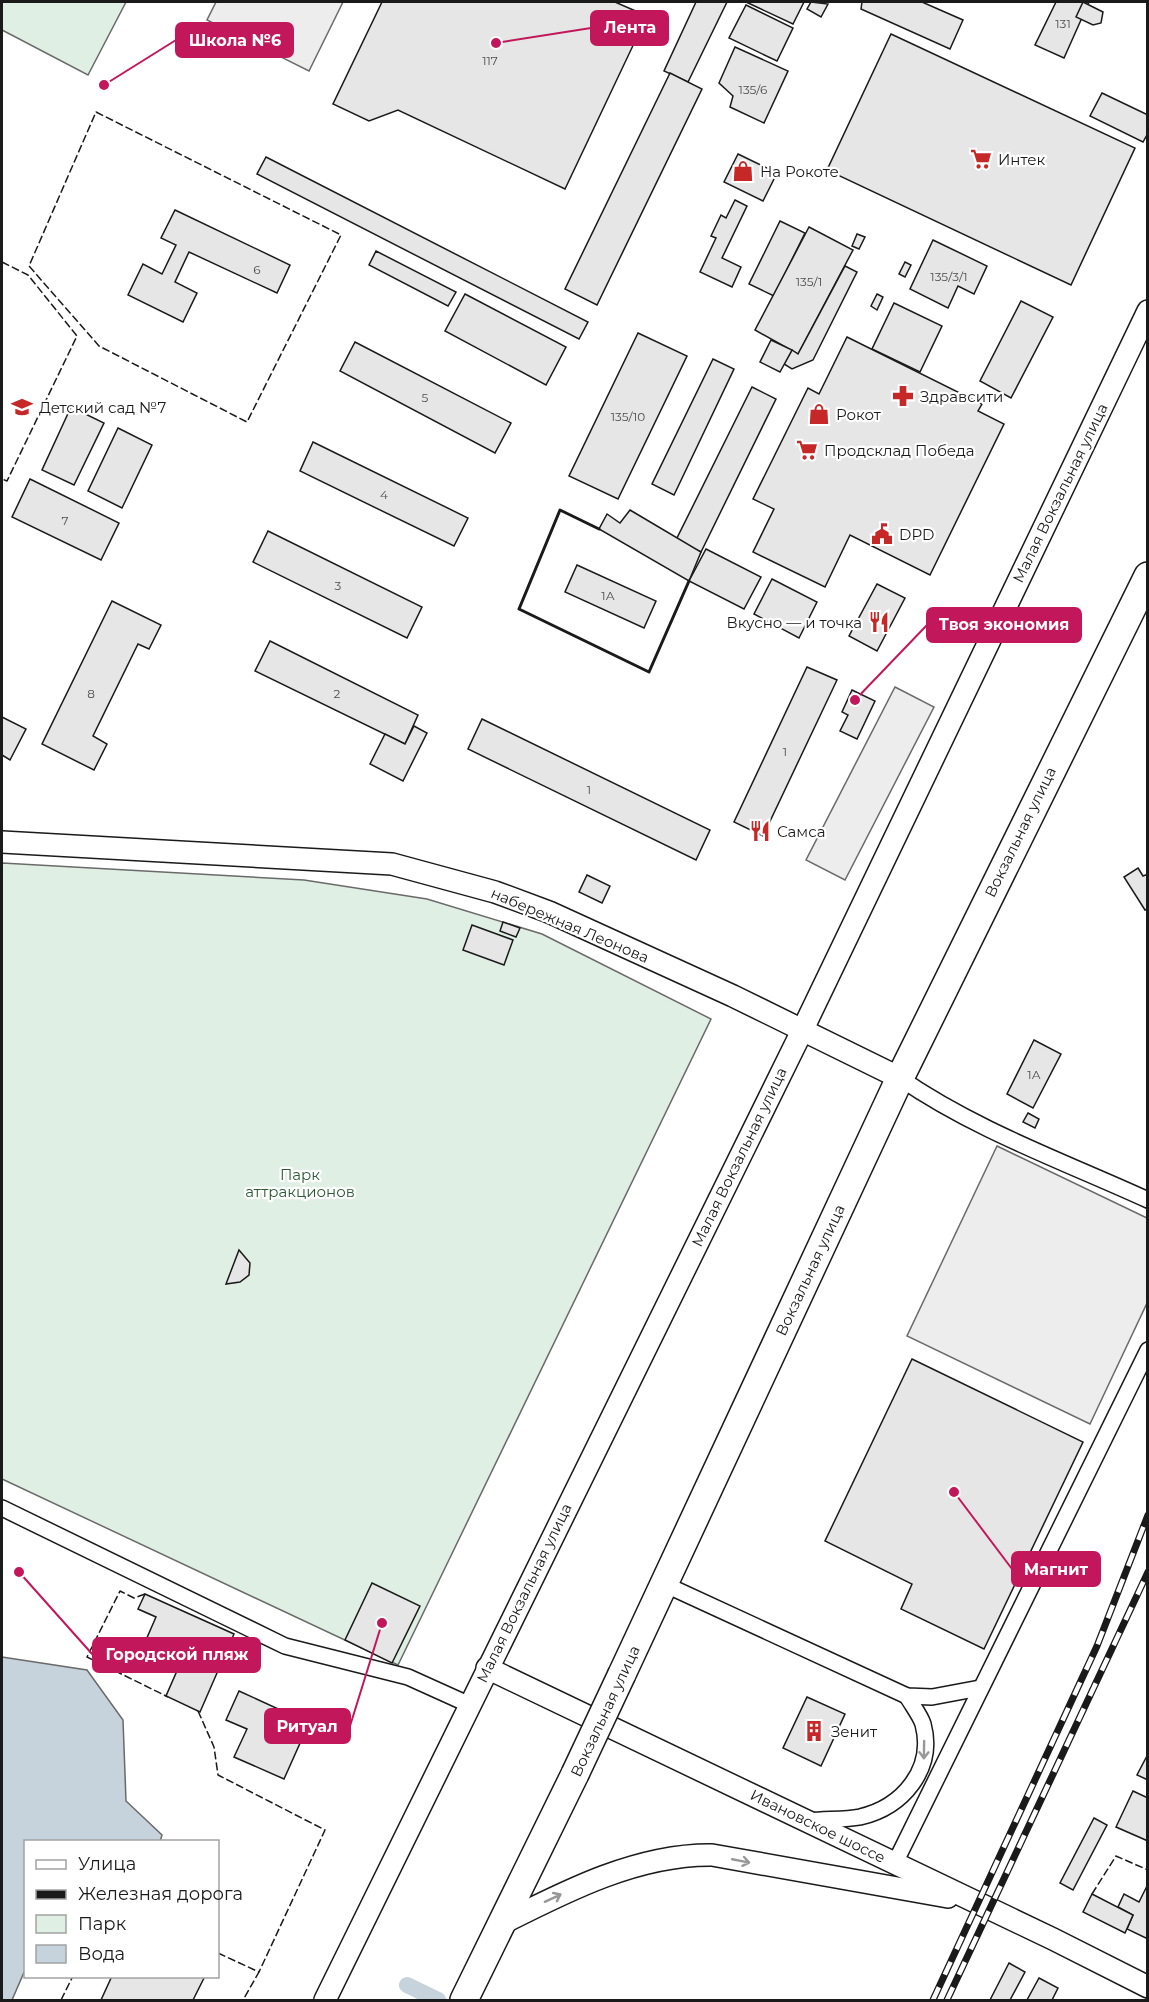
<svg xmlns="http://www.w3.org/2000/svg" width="1149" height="2002" viewBox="0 0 1149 2002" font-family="Montserrat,sans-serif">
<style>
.green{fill:#e0efe3;stroke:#6a6a6a;stroke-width:1.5}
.parking{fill:#ededed;stroke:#6a6a6a;stroke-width:1.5}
.water{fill:#c6d2dc;stroke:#6a6a6a;stroke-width:1.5}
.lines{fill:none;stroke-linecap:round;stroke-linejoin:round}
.canal{stroke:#c6d2dc;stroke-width:16}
.building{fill:#e6e6e6;stroke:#1a1a1a;stroke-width:1.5}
.street-casing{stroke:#1a1a1a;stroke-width:18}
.secondary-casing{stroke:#1a1a1a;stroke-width:24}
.highway-casing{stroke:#1a1a1a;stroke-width:30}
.street{stroke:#fff;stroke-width:15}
.secondary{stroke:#fff;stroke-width:21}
.highway{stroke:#fff;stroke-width:27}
.rail-casing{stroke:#1a1a1a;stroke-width:7}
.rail{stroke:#fff;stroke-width:4.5;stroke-dasharray:14;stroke-linecap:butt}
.highway-bridge-casing{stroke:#1a1a1a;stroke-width:30;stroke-linecap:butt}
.highway-bridge{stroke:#fff;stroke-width:27}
.fence{stroke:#1a1a1a;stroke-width:1.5;stroke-dasharray:8 3;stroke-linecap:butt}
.wall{stroke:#1a1a1a;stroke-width:3}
.oneway{stroke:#989898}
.labels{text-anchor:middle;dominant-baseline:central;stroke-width:4.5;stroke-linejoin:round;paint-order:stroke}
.number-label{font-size:12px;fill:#4d4d4d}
.poi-label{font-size:15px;fill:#1a1a1a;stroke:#fff;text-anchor:start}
.street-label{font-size:15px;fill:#1a1a1a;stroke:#fff}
.park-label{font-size:15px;fill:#2b5a34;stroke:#fff}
.leader{fill:none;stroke:#c2185b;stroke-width:2}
.callout-dot{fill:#c2185b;stroke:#fff;stroke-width:2}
.callout{fill:#c2185b;stroke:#c2185b;stroke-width:2}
.callout-label{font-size:16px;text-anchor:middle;font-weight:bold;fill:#fff}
</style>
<rect width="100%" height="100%" fill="#fff"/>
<g class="green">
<path d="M2 2H126L88 75 2 30Z"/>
<path d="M2 863 304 880 427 899 542 934 711 1019 398 1665 2 1479Z"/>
</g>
<g class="parking">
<path d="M216 2H343L309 71 207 20Z"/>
<path d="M895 687 934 707 845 880 806 860Z"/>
<path d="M997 1146 1147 1218V1303L1090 1424 907 1336Z"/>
</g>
<path class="water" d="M2 1657 87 1670 123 1720 126 1801 162 1835 160 1842H26L25 1970 12 2000H2Z"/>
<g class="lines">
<path class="canal" d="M407 1985 438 2000"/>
</g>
<g class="building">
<path d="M382 2H615L647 16 565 189 398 110 369 121 333 104Z"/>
<path d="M696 2H727L688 82 664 71Z"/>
<path d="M746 2H804L793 24Z"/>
<path d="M811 2 828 4 821 17 807 9Z"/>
<path d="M862 2H922L963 20 950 49 861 9Z"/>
<path d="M1056 2H1089L1064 58 1035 45Z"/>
<path d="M1083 2 1103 12 1101 23 1093 25 1076 17Z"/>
<path d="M746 5 793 28 777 61 729 38Z"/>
<path d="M891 34 1135 148 1071 285 827 170Z"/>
<path d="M735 47 788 71 764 123 730 107 733 96 719 83Z"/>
<path d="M670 73 702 89 597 305 565 289Z"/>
<path d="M1102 93 1148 115V133L1143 142 1090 116Z"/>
<path d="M738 154 777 173 763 201 724 182Z"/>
<path d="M266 157 588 322 579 339 257 174Z"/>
<path d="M735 200 747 206 722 258 741 267 732 287 700 272 716 238 711 236 721 215 726 218Z"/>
<path d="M175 210 290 265 277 293 189 252 175 282 197 293 183 322 128 295 143 264 162 274 176 245 161 238Z"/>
<path d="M780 221 805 233 774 296 749 284Z"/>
<path d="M809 227 853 250 798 354 755 330Z"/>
<path d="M857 234 865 237 859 249 852 246Z"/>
<path d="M933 240 987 266 974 294 958 286 948 308 910 289Z"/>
<path d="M376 251 456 292 448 306 369 265Z"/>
<path d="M905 262 911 265 905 277 899 274Z"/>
<path d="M845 266 857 272 813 360 792 369 784 364 792 350 798 354Z"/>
<path d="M465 294 566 347 546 385 445 331Z"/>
<path d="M877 294 883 297 877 310 871 306Z"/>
<path d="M1021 301 1053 317 1011 398 980 381Z"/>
<path d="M894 303 942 326 920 372 872 349Z"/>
<path d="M638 333 687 356 618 499 569 476Z"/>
<path d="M847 337 982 404 978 411 1004 424 930 575 850 535 825 587 753 552 774 509 753 499 808 388 819 394Z"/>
<path d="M771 340 792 350 780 372 760 362Z"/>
<path d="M355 342 511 423 495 453 340 371Z"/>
<path d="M713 359 734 369 674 495 652 484Z"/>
<path d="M752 387 776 399 701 552 676 540Z"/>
<path d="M71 407 104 423 74 485 42 470Z"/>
<path d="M118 428 152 445 122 508 88 491Z"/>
<path d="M313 442 468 518 454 546 300 471Z"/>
<path d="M30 479 119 523 101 560 12 517Z"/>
<path d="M630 510 701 552 689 581 599 529 607 514 620 523Z"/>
<path d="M268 531 422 607 407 638 253 562Z"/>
<path d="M706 549 761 577 744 609 689 581Z"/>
<path d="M577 565 656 601 644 628 565 592Z"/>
<path d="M772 579 817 602 799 638 754 614Z"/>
<path d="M877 584 905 598 877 651 849 636Z"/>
<path d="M112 601 161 625 149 649 138 644 93 736 107 744 94 770 42 744Z"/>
<path d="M270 641 418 715 405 744 255 671Z"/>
<path d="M807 667 837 680 763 836 734 822Z"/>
<path d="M852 690 875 701 857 739 840 731 848 715 842 712Z"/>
<path d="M2 717 26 729 10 760 2 755Z"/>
<path d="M482 719 710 830 696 860 468 749Z"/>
<path d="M414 726 427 733 403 781 370 764 385 734 405 744Z"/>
<path d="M1138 868 1143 876 1148 874V909L1145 910 1124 877Z"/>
<path d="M587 875 610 886 602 903 579 892Z"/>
<path d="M503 922 520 928 516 937 500 931Z"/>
<path d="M472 925 513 940 504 965 463 950Z"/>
<path d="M1034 1040 1061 1054 1033 1108 1007 1094Z"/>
<path d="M1028 1113 1039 1119 1035 1128 1023 1122Z"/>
<path d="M239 1250 250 1263 249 1275 240 1282 226 1284Z"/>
<path d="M912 1359 1083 1442 984 1649 901 1609 912 1584 825 1541Z"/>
<path d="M372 1583 420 1606 392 1663 345 1640Z"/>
<path d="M145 1594 234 1634 200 1712 166 1696 183 1657 146 1640 156 1617 138 1609Z"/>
<path d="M239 1691 309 1723 284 1779 234 1757 247 1729 226 1720Z"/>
<path d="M807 1697 845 1714 821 1766 783 1748Z"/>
<path d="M1148 1754V1780L1137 1775Z"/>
<path d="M1133 1791 1148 1798V1841L1116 1827Z"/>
<path d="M1094 1818 1107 1825 1073 1890 1060 1883Z"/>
<path d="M1148 1884V1939L1127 1929 1133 1915 1118 1907 1124 1894 1139 1902Z"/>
<path d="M1092 1894 1133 1915 1125 1933 1083 1912Z"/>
<path d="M1009 1963 1025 1972 1010 2000H990Z"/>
<path d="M112 1976H205L193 2000H101Z"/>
<path d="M1039 1978 1058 1988 1052 2000H1027Z"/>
</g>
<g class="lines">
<defs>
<g id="street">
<path d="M900 1078C975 1130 1065 1162 1148 1200"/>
<path d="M2 1508 285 1646 408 1677 470 1705"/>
<path d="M664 1584 907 1696 932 1697 980 1688"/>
<path d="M809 1821C825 1819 844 1820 860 1817 903 1807 935 1769 923 1724 920 1715 912 1705 907 1696"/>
<path d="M895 1863 1148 1350"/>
</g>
<g id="secondary">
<path d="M2 842 392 864 495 892 549 912 733 996 900 1078"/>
<path d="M487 1668 1053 1939 1148 1987"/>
<path d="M501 1924C566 1891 638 1854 712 1855L948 1897"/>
<path d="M325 2000 802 1031 1148 311"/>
</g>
<g id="highway">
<path d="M622 1674 900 1078 1148 576"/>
<path d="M464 2000 575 1774"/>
</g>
</defs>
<use href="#street" class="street-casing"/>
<use href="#secondary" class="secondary-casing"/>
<use href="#highway" class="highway-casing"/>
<use href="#street" class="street"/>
<use href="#secondary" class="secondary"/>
<use href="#highway" class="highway"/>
<defs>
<g id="rail">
<path d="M933 2000 1097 1646 1148 1515"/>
<path d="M947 2000 1148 1572"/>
</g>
</defs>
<use href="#rail" class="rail-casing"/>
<use href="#rail" class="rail"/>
<defs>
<path id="highway-bridge" d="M575 1774 622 1674"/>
</defs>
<use href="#highway-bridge" class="highway-bridge-casing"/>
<use href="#highway-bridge" class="highway-bridge"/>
<g class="fence">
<path d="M96 112 341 235 247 422 99 346 29 266Z"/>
<path d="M2 262 28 275 77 336 7 481 2 479"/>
<path d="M145 1594 134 1598 120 1591 87 1657 168 1697"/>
<path d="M198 1711 214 1747 218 1775 325 1830 259 1972"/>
<path d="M1092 1894 1116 1856 1148 1870"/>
<path d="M218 1953 259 1972 243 2000"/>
<path d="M61 2000 73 1976"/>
</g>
<path class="wall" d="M599 529 560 510 519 609 649 672 689 581"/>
</g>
<defs><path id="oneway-shaft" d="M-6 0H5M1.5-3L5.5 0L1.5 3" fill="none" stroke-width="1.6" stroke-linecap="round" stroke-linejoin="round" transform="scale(1.5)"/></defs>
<g class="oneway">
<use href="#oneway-shaft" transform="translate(924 1750) rotate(91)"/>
<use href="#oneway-shaft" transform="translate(741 1861) rotate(11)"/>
<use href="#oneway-shaft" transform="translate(553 1898) rotate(-25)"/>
</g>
<defs>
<symbol id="supermarket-bare" viewBox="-9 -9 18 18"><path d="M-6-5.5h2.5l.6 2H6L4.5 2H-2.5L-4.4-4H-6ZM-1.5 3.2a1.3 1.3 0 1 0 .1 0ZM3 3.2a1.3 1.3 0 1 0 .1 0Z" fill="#c62828" stroke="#fff" stroke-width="2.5" paint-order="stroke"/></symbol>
<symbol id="shop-bare" viewBox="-9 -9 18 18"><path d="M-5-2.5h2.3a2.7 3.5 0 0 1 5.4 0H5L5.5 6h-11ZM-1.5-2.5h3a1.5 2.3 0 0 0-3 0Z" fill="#c62828" stroke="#fff" stroke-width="2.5" paint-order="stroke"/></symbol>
<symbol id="pharmacy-bare" viewBox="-9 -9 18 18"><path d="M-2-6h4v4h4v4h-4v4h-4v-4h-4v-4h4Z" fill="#c62828" stroke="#fff" stroke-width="2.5" paint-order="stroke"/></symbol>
<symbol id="school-bare" viewBox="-9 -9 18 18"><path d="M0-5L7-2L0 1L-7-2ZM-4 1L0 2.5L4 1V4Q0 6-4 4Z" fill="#c62828" stroke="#fff" stroke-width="2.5" paint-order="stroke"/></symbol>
<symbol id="civic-bare" viewBox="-9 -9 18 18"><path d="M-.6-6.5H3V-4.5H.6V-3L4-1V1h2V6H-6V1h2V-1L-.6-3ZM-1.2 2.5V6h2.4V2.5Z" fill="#c62828" stroke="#fff" stroke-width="2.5" paint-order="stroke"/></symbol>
<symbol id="restaurant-bare" viewBox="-9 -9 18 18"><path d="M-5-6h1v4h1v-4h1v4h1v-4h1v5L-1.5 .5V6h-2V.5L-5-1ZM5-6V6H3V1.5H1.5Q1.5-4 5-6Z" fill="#c62828" stroke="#fff" stroke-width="2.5" paint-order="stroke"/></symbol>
<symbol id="building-bare" viewBox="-9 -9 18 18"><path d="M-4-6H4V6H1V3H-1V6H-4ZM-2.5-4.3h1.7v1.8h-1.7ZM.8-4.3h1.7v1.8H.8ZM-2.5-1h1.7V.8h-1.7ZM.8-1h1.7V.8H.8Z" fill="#c62828" stroke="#fff" stroke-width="2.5" paint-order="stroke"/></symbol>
</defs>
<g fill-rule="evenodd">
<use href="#supermarket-bare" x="966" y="144" width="30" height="30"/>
<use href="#shop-bare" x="728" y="156" width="30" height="30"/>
<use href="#pharmacy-bare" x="888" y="381" width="30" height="30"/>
<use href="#school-bare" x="7" y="392" width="30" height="30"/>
<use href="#shop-bare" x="804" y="399" width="30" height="30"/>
<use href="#supermarket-bare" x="792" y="435" width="30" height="30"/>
<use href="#civic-bare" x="867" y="519" width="30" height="30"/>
<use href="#restaurant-bare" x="864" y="607" width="30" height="30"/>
<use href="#restaurant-bare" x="745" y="816" width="30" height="30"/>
<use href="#building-bare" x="799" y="1716" width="30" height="30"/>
</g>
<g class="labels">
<g class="number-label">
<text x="1063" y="23">131</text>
<text x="490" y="60">117</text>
<text x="753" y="89">135/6</text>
<text x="257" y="269">6</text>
<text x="949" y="276">135/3/1</text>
<text x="809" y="281">135/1</text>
<text x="425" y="397">5</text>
<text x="628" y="416">135/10</text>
<text x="384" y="494">4</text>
<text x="65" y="520">7</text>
<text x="338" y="585">3</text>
<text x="608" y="595">1А</text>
<text x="91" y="693">8</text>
<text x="337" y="693">2</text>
<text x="785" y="751">1</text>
<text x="589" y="789">1</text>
<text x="1034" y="1074">1А</text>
</g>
<g class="poi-label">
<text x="998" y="159">Интек</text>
<text x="760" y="171">На Рокоте</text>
<text x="920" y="396">Здравсити</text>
<text x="39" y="407">Детский сад №7</text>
<text x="836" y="414">Рокот</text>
<text x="824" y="450">Продсклад Победа</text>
<text x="899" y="534">DPD</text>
<text x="862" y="622" text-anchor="end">Вкусно — и точка</text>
<text x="777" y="831">Самса</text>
<text x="831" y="1731">Зенит</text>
</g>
<g class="street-label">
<text transform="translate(1060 493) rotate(-64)">Малая Вокзальная улица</text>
<text transform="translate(1020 832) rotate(-64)">Вокзальная улица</text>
<text transform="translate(570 925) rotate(23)">набережная Леонова</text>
<text transform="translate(739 1157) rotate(-64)">Малая Вокзальная улица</text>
<text transform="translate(810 1270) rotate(-65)">Вокзальная улица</text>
<text transform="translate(524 1593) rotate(-64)">Малая Вокзальная улица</text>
<text transform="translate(605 1711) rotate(-65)">Вокзальная улица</text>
<text transform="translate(818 1826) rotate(26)">Ивановское шоссе</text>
</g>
<g class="park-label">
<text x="300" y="1174">Парк<tspan x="300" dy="17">аттракционов</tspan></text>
</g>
</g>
<path class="leader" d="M496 43L591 28M104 85L176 40M855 700L927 625M954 1492L1012 1569M19 1572L93 1655M382 1623L350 1726"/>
<g class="callout-dot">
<circle cx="496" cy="43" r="6"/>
<circle cx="104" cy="85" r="6"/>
<circle cx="855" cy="700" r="6"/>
<circle cx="954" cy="1492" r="6"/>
<circle cx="19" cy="1572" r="6"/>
<circle cx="382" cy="1623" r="6"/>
</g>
<g class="callout">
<rect x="591" y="11" width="77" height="34" rx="6"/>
<rect x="176" y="23" width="117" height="34" rx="6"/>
<rect x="927" y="608" width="154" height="34" rx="6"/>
<rect x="1012" y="1552" width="88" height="34" rx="6"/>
<rect x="93" y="1638" width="167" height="34" rx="6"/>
<rect x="265" y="1709" width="85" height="34" rx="6"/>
</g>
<g class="callout-label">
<text x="630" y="33">Лента</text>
<text x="235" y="46">Школа №6</text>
<text x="1004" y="630">Твоя экономия</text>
<text x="1056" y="1575">Магнит</text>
<text x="177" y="1660">Городской пляж</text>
<text x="307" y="1732">Ритуал</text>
</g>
<rect width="1149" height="2002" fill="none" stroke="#1a1a1a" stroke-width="6"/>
<rect x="24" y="1840" width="195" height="138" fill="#ffffff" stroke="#a3a3a3" stroke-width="1.5"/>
<rect x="36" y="1860" width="30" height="9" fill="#ffffff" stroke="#a3a3a3" stroke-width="1.5"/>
<text x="78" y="1870" font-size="18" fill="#1a1a1a">Улица</text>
<rect x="36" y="1890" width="30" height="9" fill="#1a1a1a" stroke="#a3a3a3" stroke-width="1.5"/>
<text x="78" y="1900" font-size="18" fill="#1a1a1a">Железная дорога</text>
<rect x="36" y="1915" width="30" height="18" fill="#e0efe3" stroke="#a3a3a3" stroke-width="1.5"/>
<text x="78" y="1930" font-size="18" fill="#1a1a1a">Парк</text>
<rect x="36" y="1945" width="30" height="18" fill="#c6d2dc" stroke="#a3a3a3" stroke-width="1.5"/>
<text x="78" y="1960" font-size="18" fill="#1a1a1a">Вода</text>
</svg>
